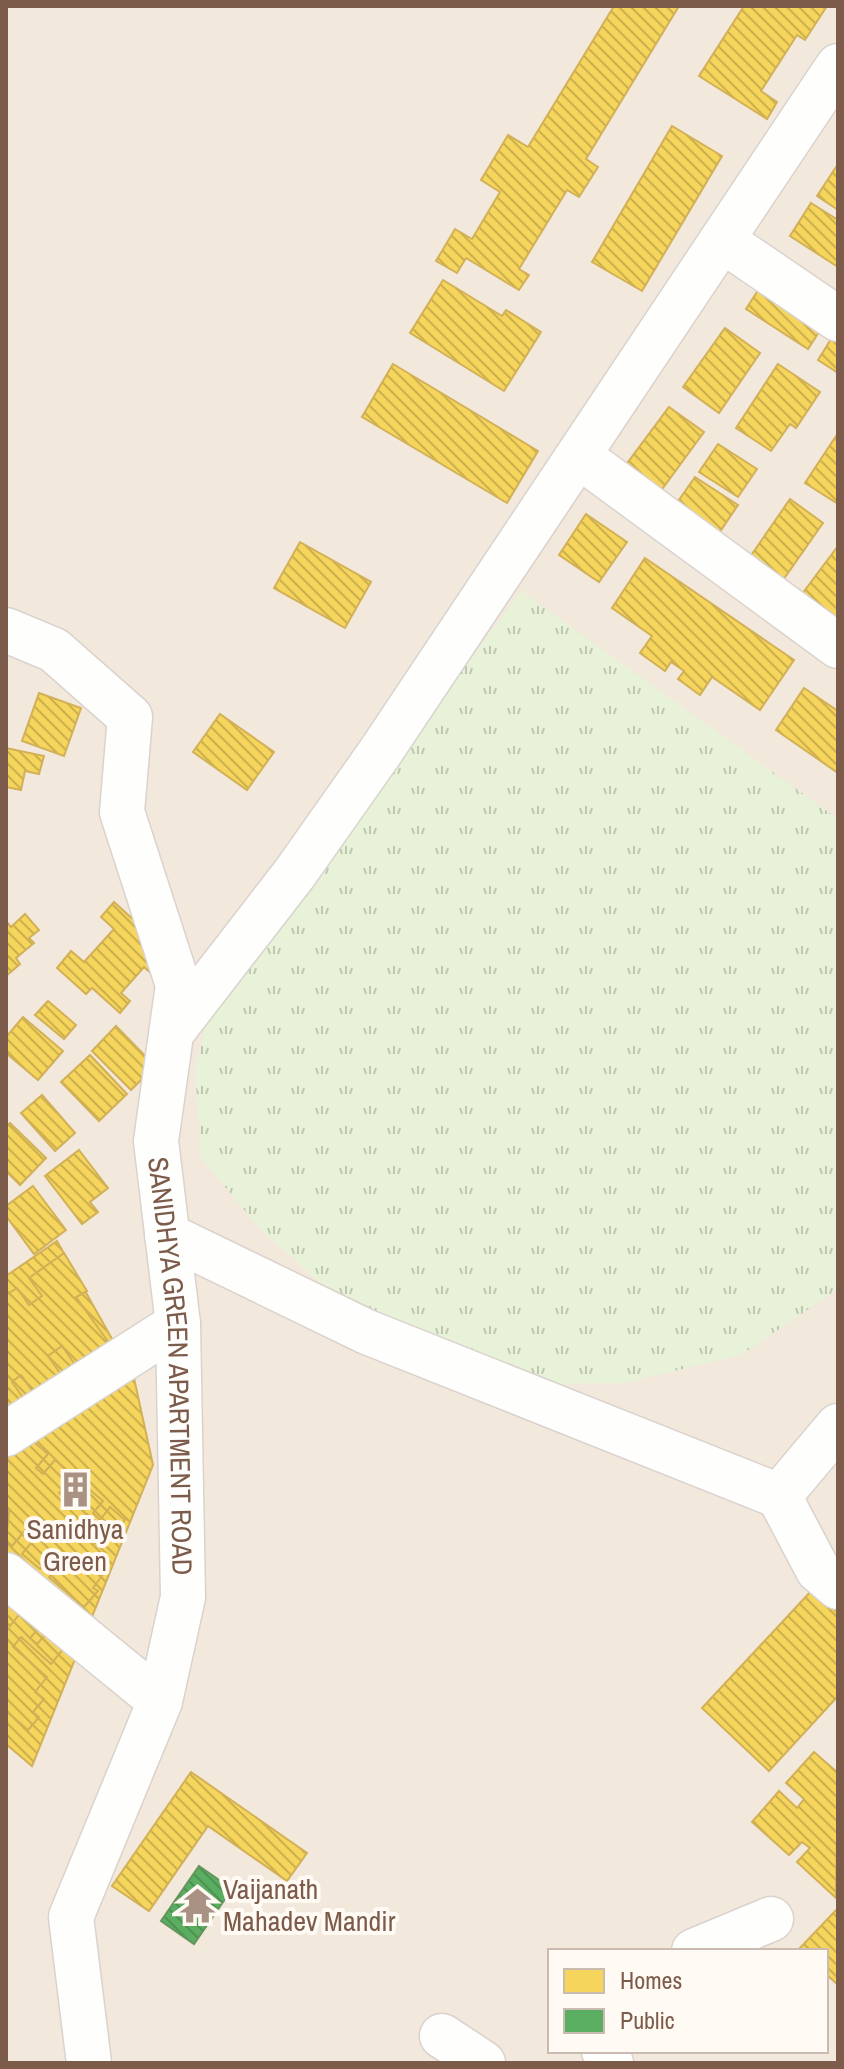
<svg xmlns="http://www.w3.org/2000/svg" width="844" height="2069" viewBox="0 0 844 2069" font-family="'Archivo Narrow',sans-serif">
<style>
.residential{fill:#f3e8dc;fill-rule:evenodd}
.park{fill:url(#park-tufts)}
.homes{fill:url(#homes-back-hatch);stroke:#d2b057;stroke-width:2}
.public{fill:url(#public-back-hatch);stroke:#64955a;stroke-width:2}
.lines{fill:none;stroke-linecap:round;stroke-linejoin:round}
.minor-casing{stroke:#dad2cd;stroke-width:47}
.minor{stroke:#fefefd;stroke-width:44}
.labels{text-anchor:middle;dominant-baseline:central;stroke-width:8;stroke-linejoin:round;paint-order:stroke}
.street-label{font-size:28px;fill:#7d5b4a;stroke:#fffaf3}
.poi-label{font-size:28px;fill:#7d5b4a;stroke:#fffaf3}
</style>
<defs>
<pattern id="park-tufts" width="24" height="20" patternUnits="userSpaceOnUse" patternTransform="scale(2)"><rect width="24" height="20" fill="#e7f2d8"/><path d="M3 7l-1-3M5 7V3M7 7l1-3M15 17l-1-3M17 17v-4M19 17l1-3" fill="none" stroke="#c0c7b1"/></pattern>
<pattern id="homes-back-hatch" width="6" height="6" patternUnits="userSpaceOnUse" patternTransform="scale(2)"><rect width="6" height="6" fill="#f6d55c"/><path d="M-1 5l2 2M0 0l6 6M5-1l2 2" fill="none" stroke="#ccb04e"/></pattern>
<pattern id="public-back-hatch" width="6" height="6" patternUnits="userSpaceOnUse" patternTransform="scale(2)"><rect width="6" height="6" fill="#5aae61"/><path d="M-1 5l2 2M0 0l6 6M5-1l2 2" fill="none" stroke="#509152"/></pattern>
</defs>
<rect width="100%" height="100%" fill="#faf5ef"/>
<path class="residential" d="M6 6H838V2063H6ZM550 1951H826V2051H550Z"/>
<path class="park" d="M521 591 838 819V1289L741 1355 624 1383 553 1384 340 1300 262 1231 201 1158 195 1069 211 1006Z"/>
<g class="homes">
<path d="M614 6H679L586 159 598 167 579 197 567 190 519 269 529 275 519 290 466 258 457 273 436 261 455 229 472 239 500 192 481 180 508 135 528 147Z"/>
<path d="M744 6H827L805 40 797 35 761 91 777 102 767 119 699 76Z"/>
<path d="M672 126 722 156 642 291 592 262Z"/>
<path d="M838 164V210L817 196Z"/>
<path d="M811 203 838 220V267L790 236Z"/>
<path d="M766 278 828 318 808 349 746 309Z"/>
<path d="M443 280 502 316 506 310 541 332 504 391 410 333Z"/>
<path d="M725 328 760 353 719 413 683 387Z"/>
<path d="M838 328V373L818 360Z"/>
<path d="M393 364 538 451 507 503 362 417Z"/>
<path d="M778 364 820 392 796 428 790 424 771 451 736 428Z"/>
<path d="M669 407 704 432 660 492 625 466Z"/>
<path d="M838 433V504L805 483Z"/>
<path d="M718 444 757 469 738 497 699 472Z"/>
<path d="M695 477 738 505 717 536 674 507Z"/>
<path d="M790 499 823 523 783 580 750 557Z"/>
<path d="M586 514 627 542 599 582 559 555Z"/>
<path d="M300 542 371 582 345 628 274 588Z"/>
<path d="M838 546V633L796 602Z"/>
<path d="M645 558 794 660 760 710 712 677 700 695 678 679 684 671 671 662 665 671 640 653 652 636 612 608Z"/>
<path d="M804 688 838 711V773L776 730Z"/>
<path d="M39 693 81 708 64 756 22 741Z"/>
<path d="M220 714 274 752 247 790 193 752Z"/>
<path d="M6 748 44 756 39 774 25 771 21 790 6 787Z"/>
<path d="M114 902 147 932 140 940 165 961 153 975 144 967 121 993 130 1001 120 1013 92 988 86 994 57 968 71 951 84 962 114 929 101 917Z"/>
<path d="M25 914 39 930 29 938 34 943 16 958 20 964 6 976V921L11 927Z"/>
<path d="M48 1001 76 1025 64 1039 35 1015Z"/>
<path d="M23 1017 63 1051 38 1080 6 1053V1037Z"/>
<path d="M116 1026 155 1066 131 1090 92 1051Z"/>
<path d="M90 1055 127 1094 99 1121 61 1082Z"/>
<path d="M42 1095 75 1133 55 1151 21 1113Z"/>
<path d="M10 1123 46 1158 20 1185 6 1171V1127Z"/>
<path d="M79 1150 108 1188 90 1202 98 1212 82 1224 45 1176Z"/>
<path d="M33 1186 66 1230 34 1254 6 1216V1206Z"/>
<path d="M57 1241 134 1378 153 1465 32 1766 6 1744V1276Z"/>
<path d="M64 1253 87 1291 76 1297 109 1343 76 1366 62 1346 48 1356 62 1376 35 1395 21 1375 12 1382 26 1402 6 1416V1295L17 1288 29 1305 42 1296 29 1278Z"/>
<path d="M26 1435 48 1454 36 1468 43 1474 55 1460 74 1476 59 1493 68 1501 83 1484 103 1501 93 1513 100 1520 110 1507 125 1520 112 1535 87 1514 77 1527 106 1553 95 1565 104 1573 93 1588 98 1591 84 1607 49 1577 62 1561 53 1554 40 1569 22 1554 38 1535 28 1527 12 1546 6 1540 9 1512 6 1510V1459Z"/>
<path d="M813 1589 838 1613V1696L769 1771 702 1708Z"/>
<path d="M22 1611 40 1627 30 1638 37 1644 47 1633 64 1648 51 1664 21 1637 13 1647 47 1677 35 1692 44 1699 33 1712 39 1717 28 1730 6 1711V1622L10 1626Z"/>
<path d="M814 1752 838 1773 836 1898 797 1862 810 1848 802 1842 789 1855 752 1822 779 1791 797 1808 804 1799 786 1783Z"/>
<path d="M191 1772 307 1853 287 1881 208 1826 149 1911 112 1886Z"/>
<path d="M838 1908V1985L826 1974V1951L799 1949Z"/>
</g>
<path class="public" d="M199 1866 232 1889 194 1944 161 1921Z"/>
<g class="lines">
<defs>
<g id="minor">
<path d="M722 240 838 319"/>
<path d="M579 456 838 646"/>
<path id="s1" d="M6 630 54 650 130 717 122 812 178 985 156 1141 178 1324 183 1597 160 1701 71 1917 89 2063"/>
<path d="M172 1032 295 873 381 751 838 66"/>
<path d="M167 1235 367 1332 779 1496"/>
<path d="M838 1426 779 1496 818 1570 838 1587"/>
<path d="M6 1434 178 1324"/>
<path d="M6 1575 160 1701"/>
<path d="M694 1951 771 1919"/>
<path d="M442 2036 483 2063"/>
<path d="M604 2051 611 2063"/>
</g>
</defs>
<use href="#minor" class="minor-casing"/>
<use href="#minor" class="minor"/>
</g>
<defs>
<symbol id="building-bare" viewBox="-9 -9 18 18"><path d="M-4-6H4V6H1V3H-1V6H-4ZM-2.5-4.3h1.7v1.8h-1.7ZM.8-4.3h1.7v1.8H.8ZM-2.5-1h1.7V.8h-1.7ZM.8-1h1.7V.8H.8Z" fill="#a99184" stroke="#fffaf3" stroke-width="2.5" paint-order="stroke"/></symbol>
<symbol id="temple-bare" viewBox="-9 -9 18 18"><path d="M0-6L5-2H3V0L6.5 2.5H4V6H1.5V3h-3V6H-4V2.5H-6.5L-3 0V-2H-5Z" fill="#a99184" stroke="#fffaf3" stroke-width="2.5" paint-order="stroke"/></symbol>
</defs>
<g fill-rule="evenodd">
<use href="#building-bare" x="50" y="1464" width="51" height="51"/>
<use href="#temple-bare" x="172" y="1880" width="51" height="51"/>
</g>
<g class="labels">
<g class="street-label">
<text stroke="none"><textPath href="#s1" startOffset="814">SANIDHYA GREEN APARTMENT ROAD</textPath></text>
</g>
<g class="poi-label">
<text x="75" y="1529">Sanidhya<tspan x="75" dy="32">Green</tspan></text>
<text x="223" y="1889" text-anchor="start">Vaijanath<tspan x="223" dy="32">Mahadev Mandir</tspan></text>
</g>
</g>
<rect width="844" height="2069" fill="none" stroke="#7d5b4a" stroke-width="16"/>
<rect x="548" y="1949" width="280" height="104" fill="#fffaf3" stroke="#cbbaaf" stroke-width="2"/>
<rect x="564" y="1969" width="40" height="24" fill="#f6d55c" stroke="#cbbaaf" stroke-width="2"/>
<text x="620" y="1989" font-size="24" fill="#7d5b4a">Homes</text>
<rect x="564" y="2009" width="40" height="24" fill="#5aae61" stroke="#cbbaaf" stroke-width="2"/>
<text x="620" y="2029" font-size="24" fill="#7d5b4a">Public</text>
</svg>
